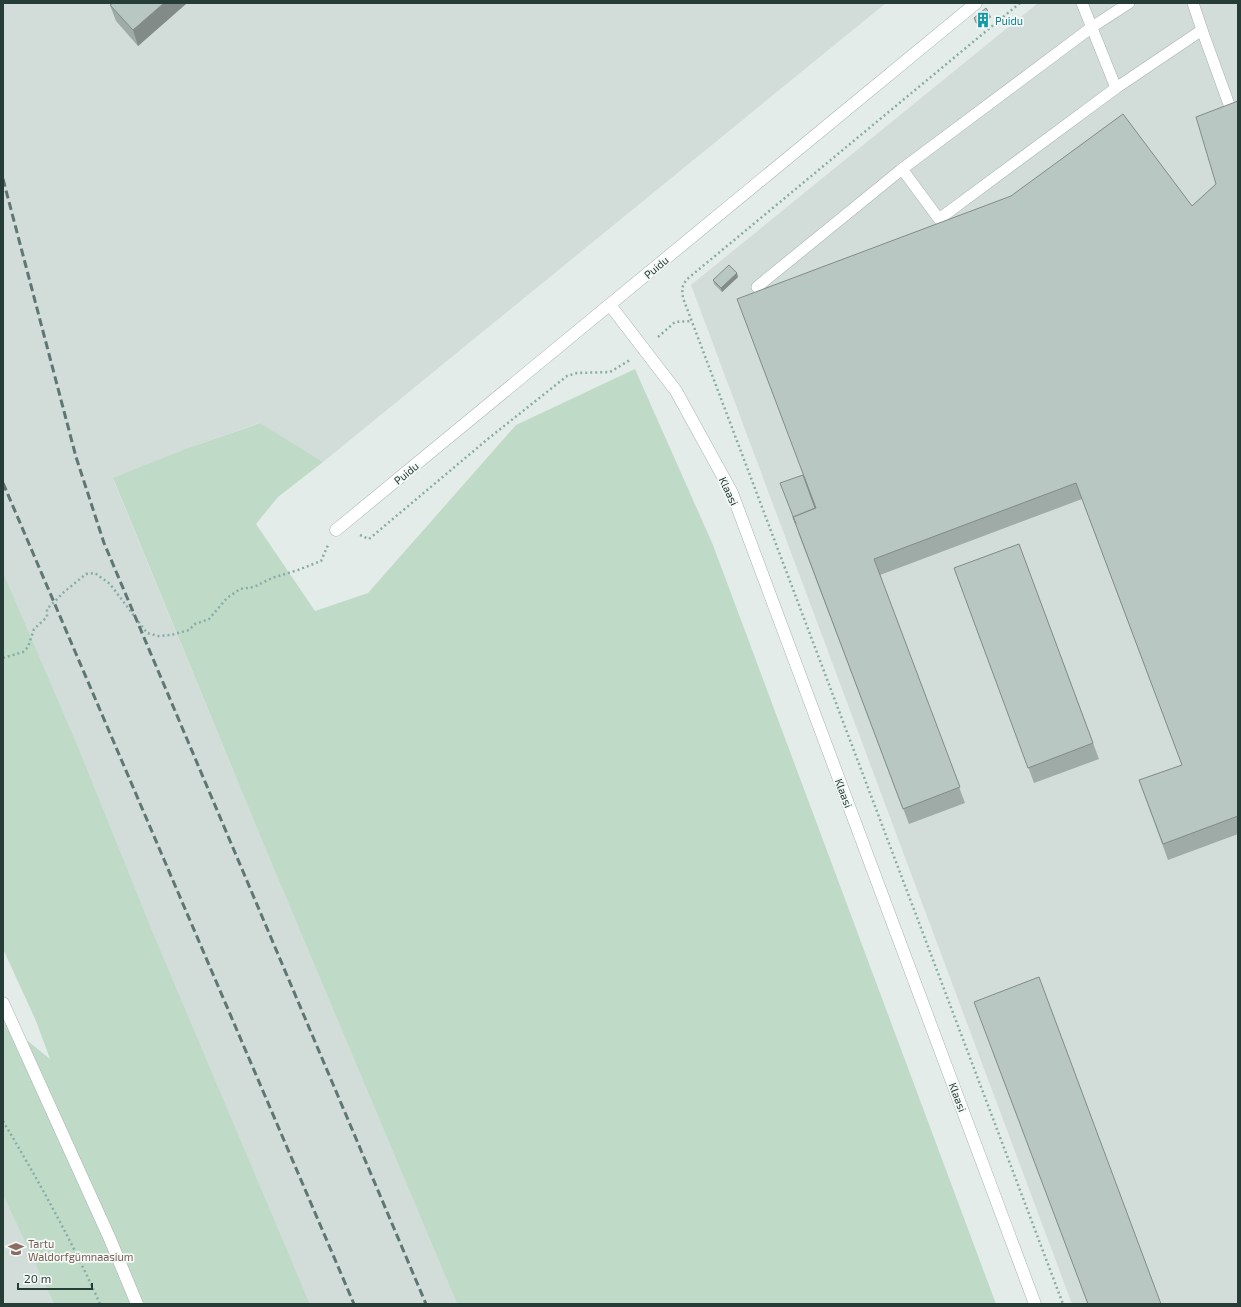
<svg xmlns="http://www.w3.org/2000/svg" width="1241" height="1307" viewBox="0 0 1241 1307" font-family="'Exo 2',sans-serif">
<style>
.built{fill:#d2dcd8}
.green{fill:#bfdbc8}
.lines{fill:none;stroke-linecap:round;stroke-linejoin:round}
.lane-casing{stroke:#a7b4b0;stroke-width:12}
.street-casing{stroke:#a7b4b0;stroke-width:13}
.path{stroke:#87ada4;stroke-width:2.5;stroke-dasharray:2 3;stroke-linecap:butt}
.lane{stroke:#fff;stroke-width:11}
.street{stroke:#fff;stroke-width:12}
.rail{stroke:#5f7773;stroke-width:3;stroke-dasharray:8 4;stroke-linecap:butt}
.wall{fill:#9faba7}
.shaded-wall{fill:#828b88}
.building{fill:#b9c7c2;stroke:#828b88}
.labels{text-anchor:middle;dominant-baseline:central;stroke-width:3.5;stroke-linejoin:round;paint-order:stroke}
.culture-label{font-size:11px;fill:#0d838f;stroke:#f4f9f7;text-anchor:start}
.street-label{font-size:11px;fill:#253c37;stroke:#f4f9f7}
.education-label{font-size:11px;fill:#785e54;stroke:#f4f9f7;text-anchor:start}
</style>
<rect width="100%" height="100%" fill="#e4ece9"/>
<g class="built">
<path d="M3 3H886L323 462 259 423 188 448 113 479 263 843 457 1304H310L154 935 77 744 3 572Z"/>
<path d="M1038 3H1238V1304H1072L691 285Z"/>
<path d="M3 1195 54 1304H3Z"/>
</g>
<g class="green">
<path d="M635 369 713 545 996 1304H457L263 843 113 478 188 448 260 423 323 462 278 497 256 524 315 611 368 593 516 425Z"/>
<path d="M3 572 77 744 154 935 310 1304H54L3 1195V1021L50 1059 36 1021 3 949Z"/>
</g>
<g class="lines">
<defs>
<g id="lane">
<path d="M1082 3 1116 88 939 219 902 169 1092 27 1129 3"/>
<path d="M1202 30 1231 110"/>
<path d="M1116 88 1202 30 1193 3"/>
<path d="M757 287 902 169"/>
</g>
<g id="street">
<path d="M610 305 676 391 732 493 1035 1304"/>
<path d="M336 530 976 3"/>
<path d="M3 1003 110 1239 137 1304"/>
</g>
</defs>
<use href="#lane" class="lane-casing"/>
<use href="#street" class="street-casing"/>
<g class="path">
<path d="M1020 3 686 280 682 288 683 298 1063 1304"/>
<path d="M658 337 675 322 692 321"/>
<path d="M360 535 369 539 489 438 567 376 577 373 610 372 630 360"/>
<path d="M3 658 23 652 28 647 34 629 47 617V609L64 592 86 574 95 573 110 584 147 633 158 636 171 635 189 630 195 624 209 619 227 598 240 589 254 587 272 578 298 570 321 561 328 545"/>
<path d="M3 1121C38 1180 72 1241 100 1304"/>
</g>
<use href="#lane" class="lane"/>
<use href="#street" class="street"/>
<g class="rail">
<path d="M3 179 76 457 104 543 426 1304"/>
<path d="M3 483 354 1304"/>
</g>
</g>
<g class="wall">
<path d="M187 3 138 46 116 21 110 5Z"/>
<path d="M991 17 979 27 975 22 974 18Z"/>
<path d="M1238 101V834L1168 860 1139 780 1182 765 1082 499 880 575 965 803 909 824 798 532 803 475 1192 206 1216 184Z"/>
<path d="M738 277 722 292 714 284 713 280Z"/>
<path d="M1019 544 1099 759 1034 783 954 568Z"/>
</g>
<g class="shaded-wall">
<path d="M164 3H187L138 46 133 30Z"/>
<path d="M989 13 991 17 979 27 977 23Z"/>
<path d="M737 273 738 277 722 292 721 288Z"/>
</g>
<g class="building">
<path d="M113 3H164L133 30 110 5Z"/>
<path d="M986 8 989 13 977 23 974 18Z"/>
<path d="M1238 101V816L1163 844 1139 780 1182 765 1076 483 874 559 960 787 903 809 793 517 816 508 737 299 1011 196 1123 114 1192 206 1216 184 1196 117Z"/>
<path d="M729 265 737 273 721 288 713 280Z"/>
<path d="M803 475 815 508 793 517 796 524 780 483Z"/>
<path d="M1019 544 1093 743 1028 768 954 568Z"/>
<path d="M1039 977 1161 1304H1088L974 1002Z"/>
</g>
<defs>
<symbol id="building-bare" viewBox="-9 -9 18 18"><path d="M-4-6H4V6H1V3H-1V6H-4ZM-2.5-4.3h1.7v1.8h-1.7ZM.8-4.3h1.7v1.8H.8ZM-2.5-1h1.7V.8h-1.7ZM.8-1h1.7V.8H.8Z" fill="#0f9aa8" stroke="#f4f9f7" stroke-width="2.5" paint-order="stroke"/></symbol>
<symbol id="school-bare" viewBox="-9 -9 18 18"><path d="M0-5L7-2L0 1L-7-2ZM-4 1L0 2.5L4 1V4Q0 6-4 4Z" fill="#8d6e63" stroke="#f4f9f7" stroke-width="2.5" paint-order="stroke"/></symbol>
</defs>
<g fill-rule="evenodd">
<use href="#building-bare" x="972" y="9" width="22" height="22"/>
<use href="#school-bare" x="5" y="1238" width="22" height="22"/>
</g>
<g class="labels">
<g class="culture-label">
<text x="995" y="20">Puidu</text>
</g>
<g class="street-label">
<text transform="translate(656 267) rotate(-40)">Puidu</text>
<text transform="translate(406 473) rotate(-39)">Puidu</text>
<text transform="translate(729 491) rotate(65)">Klaasi</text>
<text transform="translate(844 793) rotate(69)">Klaasi</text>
<text transform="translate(958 1097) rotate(69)">Klaasi</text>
</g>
<g class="education-label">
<text x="28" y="1243">Tartu<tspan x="28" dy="13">Waldorfgümnaasium</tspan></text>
</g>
</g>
<rect width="1241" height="1307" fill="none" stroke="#253c37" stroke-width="8"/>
<path d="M18 1283v6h74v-6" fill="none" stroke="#253c37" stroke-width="2"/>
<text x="24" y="1283" font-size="12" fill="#253c37" stroke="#f4f9f7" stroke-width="3" paint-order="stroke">20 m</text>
</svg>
